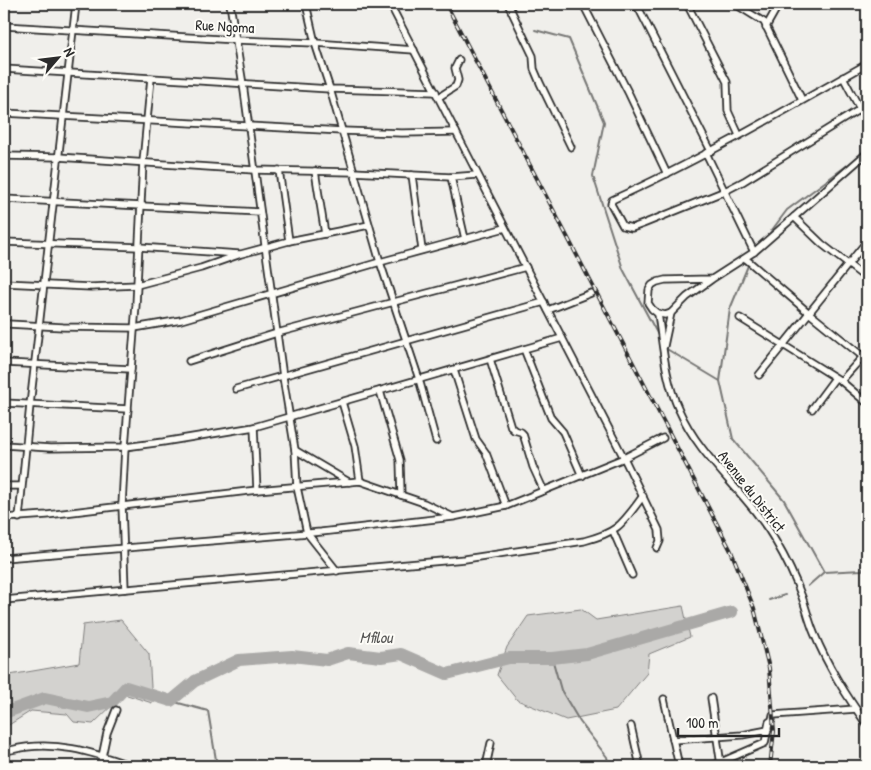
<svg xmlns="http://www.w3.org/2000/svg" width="871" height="770" viewBox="0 0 871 770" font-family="'Patrick Hand',sans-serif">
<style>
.green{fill:#d3d2cf;stroke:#7f7e7d}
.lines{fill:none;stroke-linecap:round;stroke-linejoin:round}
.stream{stroke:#777775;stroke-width:2}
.river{stroke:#aaa9a7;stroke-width:12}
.minor-casing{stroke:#2b2b2b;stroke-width:9}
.minor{stroke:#fdfcf7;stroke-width:5.5}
.rail-casing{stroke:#2b2b2b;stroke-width:4}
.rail{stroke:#fdfcf7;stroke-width:2;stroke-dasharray:5.5;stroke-linecap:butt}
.labels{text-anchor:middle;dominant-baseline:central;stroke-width:4;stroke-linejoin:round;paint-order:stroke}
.street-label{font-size:15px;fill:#2b2b2b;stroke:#fdfcf7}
.water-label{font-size:16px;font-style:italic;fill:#575756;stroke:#fdfcf7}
</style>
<rect width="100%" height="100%" fill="#f0efeb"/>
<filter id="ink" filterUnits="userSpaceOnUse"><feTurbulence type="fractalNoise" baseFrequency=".02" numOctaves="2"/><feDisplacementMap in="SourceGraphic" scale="10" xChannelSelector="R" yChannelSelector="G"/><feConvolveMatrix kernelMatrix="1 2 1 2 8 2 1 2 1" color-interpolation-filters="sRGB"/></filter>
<g filter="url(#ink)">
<g class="green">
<path d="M683 606 690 637 649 654 647 673 616 710 566 720 517 700 497 675 507 647 528 616 581 609 596 620Z"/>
<path d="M121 620 149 654 152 703 124 694 93 724 74 722 67 714 31 711 4 728V676L79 663 83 625Z"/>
</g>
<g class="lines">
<g class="stream">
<path d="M535 30 569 39 604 122 593 176 623 269 659 337"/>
<path d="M864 82 867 112"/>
<path d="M766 238 787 210 853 161"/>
<path d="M752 256 730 309 720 381 733 439 784 500 824 572"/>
<path d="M665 348 720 381"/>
<path d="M808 586 824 572 862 570 867 565"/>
<path d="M769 600 785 595"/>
<path d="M552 658 561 690 580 722 607 757 609 766"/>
<path d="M171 701 208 711 217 766"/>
</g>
<path class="river" d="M4 713 45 698 88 707 112 702 126 687 171 701 195 681 239 660 292 656 327 660 348 653 381 657 401 654 447 674 509 658H552L587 654 732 612"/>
<defs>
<g id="minor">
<path d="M230 4 244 91 283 377 295 450 297 487 307 533 337 571"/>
<path d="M306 4 315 43 330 89 380 262 419 379 436 441"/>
<path d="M343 4 392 7"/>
<path d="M390 4 624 458 659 530 660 541 657 548"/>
<path d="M508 4 533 56 534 69 540 83 571 147"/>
<path d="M583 4 629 94 667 174"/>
<path d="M633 4 639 9 711 151"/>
<path d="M687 4 727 82 728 111 739 135"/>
<path d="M735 4 764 22 802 100"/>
<path d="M4 26 236 40 315 43 414 50"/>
<path d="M766 27 779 4"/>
<path d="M4 69 330 89 436 92"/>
<path d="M843 77 867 122"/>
<path d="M439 97 456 86 458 80 455 68 459 60"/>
<path d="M860 109 744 181 725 191 643 224 632 228 623 226 611 204 612 200C700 160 784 111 867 64"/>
<path d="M4 113 342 131 402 133 456 132"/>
<path d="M706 153 754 252"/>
<path d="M4 156 58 157 254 170 353 172 451 177 477 175"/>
<path d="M279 170 289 241"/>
<path d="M315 171 325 234"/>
<path d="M412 175 422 250"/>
<path d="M451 177 465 239"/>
<path d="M4 199 260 212"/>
<path d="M794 217 822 244 867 279"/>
<path d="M4 242 139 247 239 254"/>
<path d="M746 259 809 313 867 360"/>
<path d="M712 279 665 280 657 282 652 285 649 290 648 303 652 309 657 313 665 315 671 313 687 297 712 279 754 252 867 153"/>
<path d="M4 283 91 287 137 285 201 268 241 254 289 241 369 225"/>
<path d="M548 310 591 293"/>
<path d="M658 314C663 346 665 380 679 410 701 460 749 494 776 542 786 559 795 578 802 597 806 608 809 621 814 633 828 667 846 695 867 725"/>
<path d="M740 318 841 381 867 403"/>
<path d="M8 324 63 327 134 328 181 320 380 262 505 228"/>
<path d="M664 346 671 313"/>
<path d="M524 349 551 418 563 432 582 476"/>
<path d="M490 359 511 427 514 430 521 432 523 434 533 467 544 491"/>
<path d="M189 361 277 333 526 267"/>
<path d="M4 363 131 369"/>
<path d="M454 370 476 439 486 453 506 506"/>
<path d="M759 375 867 241"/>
<path d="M841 381 867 352"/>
<path d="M236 389 544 302"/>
<path d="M380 391 400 460 401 495"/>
<path d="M342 402 355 446 360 481"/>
<path d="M4 403 128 409"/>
<path d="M812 409 835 378"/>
<path d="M254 427 257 490"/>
<path d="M4 445 50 448 125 447 163 442 254 427 562 338"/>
<path d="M295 450 349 482"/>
<path d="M4 486H21"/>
<path d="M4 518 47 515 257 490 360 481 424 503 451 516"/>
<path d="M19 518 30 405 76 4"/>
<path d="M613 531 632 575"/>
<path d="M4 558 321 532 453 517 506 506 624 458 663 438"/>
<path d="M125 589 122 505 125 447 136 305 143 162 151 78"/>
<path d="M4 600 465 559 584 541C619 532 622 524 643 496"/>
<path d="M711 698 721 765"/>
<path d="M664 699 679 766"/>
<path d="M631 726 640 766"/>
<path d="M673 740 742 735 768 730"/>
<path d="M11 750C53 739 92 752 132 766"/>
<path d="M100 766 107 733 116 710"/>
<path d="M486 766 491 743"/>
<path d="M712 766 765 743 769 722 772 720 773 715 856 709"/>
</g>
</defs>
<use href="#minor" class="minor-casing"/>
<use href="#minor" class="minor"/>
<defs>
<path id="rail" d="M446 4 731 551 754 608 769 668 774 731 770 766"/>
</defs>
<use href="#rail" class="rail-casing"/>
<use href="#rail" class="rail"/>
</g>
</g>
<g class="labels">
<g class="street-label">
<text transform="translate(225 26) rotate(3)">Rue Ngoma</text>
<text transform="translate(752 491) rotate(52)">Avenue du District</text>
</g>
<g class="water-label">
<text x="376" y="637">Mfilou</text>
</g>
</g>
<rect width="871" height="770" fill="none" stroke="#fdfcf7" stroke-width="20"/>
<rect x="10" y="10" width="851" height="750" fill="none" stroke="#2b2b2b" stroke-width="2" filter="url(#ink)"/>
<g transform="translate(58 58) rotate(62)" stroke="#fdfcf7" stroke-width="4" paint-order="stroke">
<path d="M0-4L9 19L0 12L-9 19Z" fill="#2b2b2b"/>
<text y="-8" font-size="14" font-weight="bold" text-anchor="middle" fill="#2b2b2b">N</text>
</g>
<path d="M678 728v8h101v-8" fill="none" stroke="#2b2b2b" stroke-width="2.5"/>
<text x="686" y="728" font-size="15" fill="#2b2b2b" stroke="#fdfcf7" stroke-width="4" paint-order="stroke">100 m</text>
</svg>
